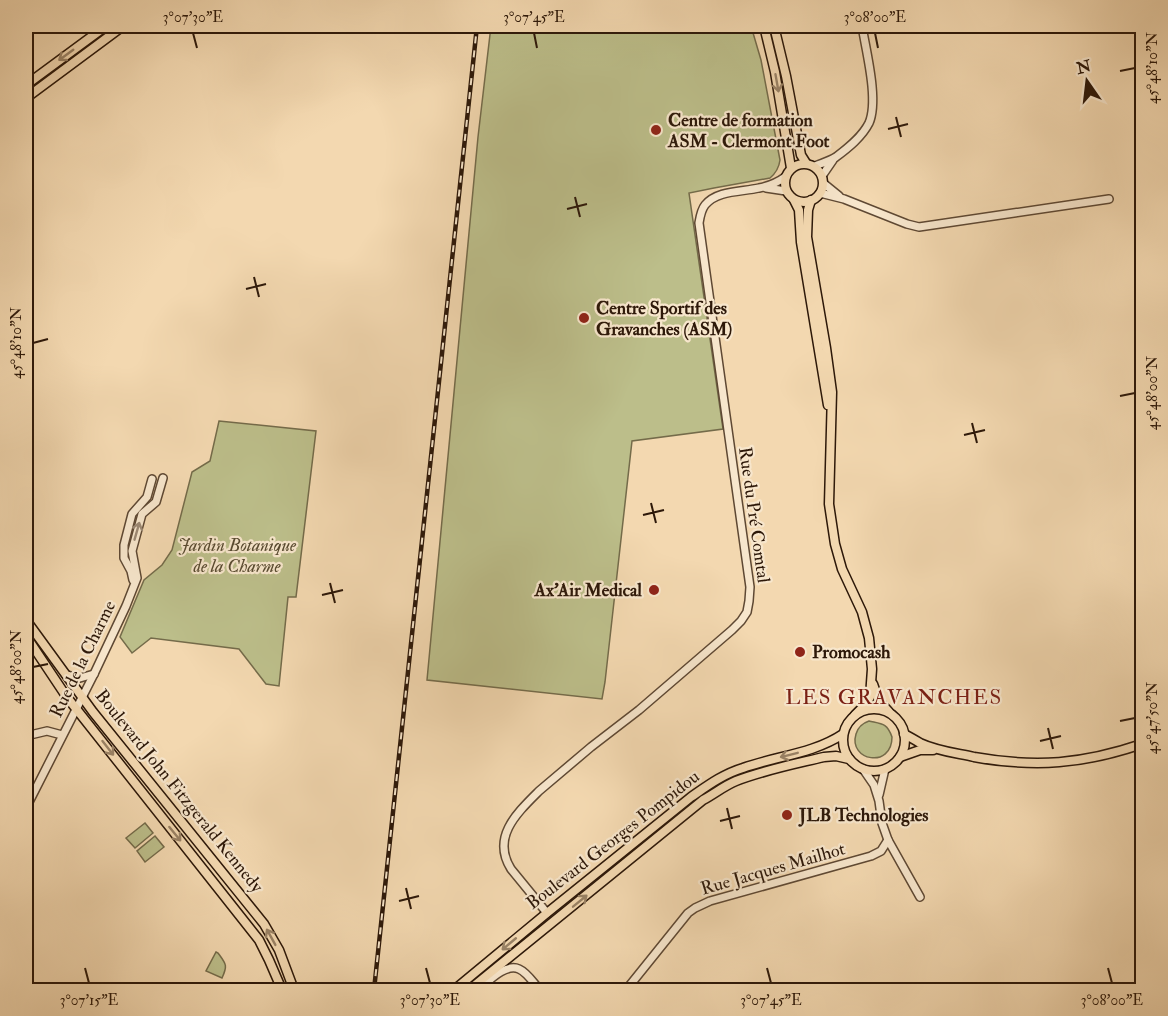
<svg xmlns="http://www.w3.org/2000/svg" width="1168" height="1016" viewBox="0 0 1168 1016" font-family="'IM FELL Double Pica',serif">
<style>
.green{fill:#bcbe8a;stroke:#746b4a;stroke-width:1.5}
.lines{fill:none;stroke-linecap:round;stroke-linejoin:round}
.minor-casing{stroke:#5e4833;stroke-width:10}
.major-casing{stroke:#2d1809;stroke-width:11}
.minor{stroke:#f7e6cc;stroke-width:7}
.major{stroke:#f3d8b0;stroke-width:8}
.rail-casing{stroke:#2d1809;stroke-width:4.5}
.rail{stroke:#f7e6cc;stroke-width:2;stroke-dasharray:7;stroke-linecap:butt}
.oneway{stroke:#9a8265}
.oneway2{stroke:#9c8974}
.ticks{fill:none;stroke:#2d1809;stroke-width:2}
.poi-dot{fill:#8f2418;stroke:#f7e6cc;stroke-width:2}
.labels{text-anchor:middle;dominant-baseline:central;stroke-width:4.5;stroke-linejoin:round;paint-order:stroke}
.poi-label{font-size:18px;font-weight:bold;fill:#2d1809;stroke:#f7e6cc;text-anchor:start}
.street-label{font-size:18px;fill:#2d1809;stroke:#f7e6cc}
.park-label{font-size:18px;font-style:italic;fill:#584a30;stroke:#f7e6cc}
.quarter-label{font-size:21px;letter-spacing:1.5px;fill:#7a1f14;stroke:#f7e6cc}
.neatline{fill:none;stroke:#2d1809;stroke-width:2}
.ticks-label{font-size:15px;text-anchor:middle;fill:#2d1809}
</style>
<rect width="100%" height="100%" fill="#f3d8b0"/>
<filter id="stains"><feTurbulence type="fractalNoise" baseFrequency=".00333" numOctaves="4"/><feColorMatrix values="0 0 0 0 .2 0 0 0 0 .09 0 0 0 0 .02 0 0 0 .5 -.17"/></filter>
<radialGradient id="worn" r=".72"><stop offset=".6" stop-color="#630" stop-opacity="0"/><stop offset="1" stop-color="#630" stop-opacity=".3"/></radialGradient>
<g class="green">
<path d="M491 26H751L761 60 780 160C779 168 776 173 770 178L714 188 689 193 723 429 632 441 605 682 602 699 427 680 478 137Z"/>
<path d="M219 421 316 431 296 597H288L279 686 266 684 239 649 151 638 132 653 120 637 144 580 162 565 172 550 192 472 210 461Z"/>
<path d="M869 721C882 724 887 723 892 737 892 769 848 761 856 734 858 727 863 723 869 721Z"/>
<path d="M145 823 153 833 135 848 126 838Z"/>
<path d="M155 836 164 847 145 862 137 851Z"/>
<path d="M216 952 218 953C226 964 228 965 222 978L206 971Z"/>
</g>
<g class="lines">
<defs>
<g id="minor">
<path d="M815 166C822 163 830 161 836 157 848 148 862 137 869 123 879 100 866 51 862 26"/>
<path d="M822 176 833 160"/>
<path d="M823 183 839 196"/>
<path d="M766 188 786 191"/>
<path d="M820 193 844 199 907 224 919 227 1109 199"/>
<path d="M133 580 131 571 124 558V545L132 514 147 497 152 479"/>
<path d="M66 675 80 678 94 674"/>
<path d="M26 736 47 731 62 735"/>
<path d="M863 769 874 785 879 801 882 823 888 840 920 897"/>
<path d="M879 795 885 769"/>
<path d="M26 808 94 674 126 606 137 578 132 551 142 514 156 502 163 478"/>
<path d="M547 913 511 869C491 837 517 813 539 791L591 747 639 710 732 630 741 621 747 612 749 601 750 587 699 223C700 217 701 210 705 205 717 190 742 192 759 188 769 186 777 183 785 177"/>
<path d="M478 990C488 982 505 963 519 969 528 973 534 984 540 990"/>
<path d="M626 990 688 913 695 908 710 901 871 856 881 851 888 840"/>
</g>
<g id="major">
<path d="M764 26 775 72 791 168"/>
<path d="M774 26 786 76 801 155 806 163"/>
<path d="M26 85 106 26"/>
<path d="M26 98 123 26"/>
<circle cx="804" cy="183" r="19"/>
<path d="M794 200 799 210 801 242 828 405"/>
<path d="M811 200 808 210 807 237 826 348 832 392 829 504 835 544 842 569 862 612 869 638 872 669 870 697 866 704 855 715"/>
<path d="M26 620 93 712 264 924 279 950 294 990"/>
<path d="M26 636 66 696 259 940 269 960 282 990"/>
<path d="M873 684 879 701 889 712"/>
<circle cx="874" cy="740" r="31"/>
<path d="M904 734C910 737 915 740 920 743 937 751 956 753 974 757 1036 768 1083 764 1142 744"/>
<path d="M900 757 920 750H933"/>
<path d="M454 990 547 913 691 797C707 786 723 774 743 768 776 756 813 754 843 734"/>
<path d="M469 990 703 800C714 794 724 786 736 781 764 770 795 764 824 757L836 756 849 759"/>
</g>
</defs>
<use href="#minor" class="minor-casing"/>
<use href="#major" class="major-casing"/>
<use href="#minor" class="minor"/>
<use href="#major" class="major"/>
<defs>
<path id="rail" d="M374 990 477 26"/>
</defs>
<use href="#rail" class="rail-casing"/>
<use href="#rail" class="rail"/>
</g>
<defs><path id="oneway-shaft" d="M-6 0H5M1.5-3L5.5 0L1.5 3" fill="none" stroke-width="1.6" stroke-linecap="round" stroke-linejoin="round" transform="scale(1.5)"/></defs>
<g class="oneway">
<use href="#oneway-shaft" transform="translate(66 55) rotate(144)"/>
<use href="#oneway-shaft" transform="translate(777 83) rotate(80)"/>
<use href="#oneway-shaft" transform="translate(108 748) rotate(52)"/>
<use href="#oneway-shaft" transform="translate(789 755) rotate(166)"/>
<use href="#oneway-shaft" transform="translate(175 834) rotate(51)"/>
<use href="#oneway-shaft" transform="translate(580 901) rotate(-39)"/>
<use href="#oneway-shaft" transform="translate(271 937) rotate(-119)"/>
<use href="#oneway-shaft" transform="translate(509 944) rotate(140)"/>
</g>
<use class="oneway2" href="#oneway-shaft" transform="translate(137 531) rotate(-74)"/>
<path class="ticks" d="M193 33 197 48M534 33 537 48M875 33 878 48M1120 71 1135 68M896 117 901 137M888 129 908 124M575 197 580 217M567 209 587 204M254 277 259 297M246 289 266 284M33 343 48 339M1120 396 1135 393M972 423 977 443M964 435 985 430M651 503 656 523M643 515 664 510M330 583 335 603M322 595 343 590M33 667 48 664M1120 721 1135 718M1048 728 1053 749M1040 741 1061 736M727 808 732 829M720 821 740 816M406 888 411 909M399 901 419 896M85 968 89 983M426 968 430 983M767 968 771 983M1108 968 1112 983"/>
<g class="poi-dot">
<circle cx="656" cy="130" r="6"/>
<circle cx="584" cy="318" r="6"/>
<circle cx="654" cy="590" r="6"/>
<circle cx="800" cy="652" r="6"/>
<circle cx="787" cy="815" r="6"/>
</g>
<g class="labels">
<g class="poi-label">
<text x="668" y="120">Centre de formation<tspan x="668" dy="21">ASM - Clermont Foot</tspan></text>
<text x="596" y="308">Centre Sportif des<tspan x="596" dy="21">Gravanches (ASM)</tspan></text>
<text x="642" y="590" text-anchor="end">Ax'Air Medical</text>
<text x="812" y="652">Promocash</text>
<text x="799" y="815">JLB Technologies</text>
</g>
<g class="street-label">
<text transform="translate(754 515) rotate(82)">Rue du Pré Comtal</text>
<text transform="translate(83 659) rotate(-64)">Rue de la Charme</text>
<text transform="translate(179 791) rotate(51)">Boulevard John Fitzgerald Kennedy</text>
<text transform="translate(613 840) rotate(-38)">Boulevard Georges Pompidou</text>
<text transform="translate(773 869) rotate(-16)">Rue Jacques Mailhot</text>
</g>
<g class="park-label">
<text x="237" y="545">Jardin Botanique<tspan x="237" dy="21">de la Charme</tspan></text>
</g>
<g class="quarter-label">
<text x="894" y="697">LES GRAVANCHES</text>
</g>
</g>
<rect width="1168" height="1016" fill="none" stroke="#f3d8b0" stroke-width="66"/>
<g transform="translate(1087 81) rotate(346)" stroke="#f7e6cc" stroke-width="4.5" paint-order="stroke">
<path d="M0-4.5L10 22L0 15L-10 22Z" fill="#2d1809"/>
<text y="-9" font-size="16" font-weight="bold" text-anchor="middle" fill="#2d1809">N</text>
</g>
<rect x="33" y="33" width="1102" height="950" class="neatline"/>
<g class="ticks-label">
<text x="193" y="22">3°07'30"E</text>
<text x="534" y="22">3°07'45"E</text>
<text x="875" y="22">3°08'00"E</text>
<text transform="translate(1152 68) rotate(-90)" y="5">45°48'10"N</text>
<text transform="translate(16 343) rotate(-90)" y="5">45°48'10"N</text>
<text transform="translate(1152 393) rotate(-90)" y="5">45°48'00"N</text>
<text transform="translate(16 667) rotate(-90)" y="5">45°48'00"N</text>
<text transform="translate(1152 718) rotate(-90)" y="5">45°47'50"N</text>
<text x="89" y="1005">3°07'15"E</text>
<text x="430" y="1005">3°07'30"E</text>
<text x="771" y="1005">3°07'45"E</text>
<text x="1112" y="1005">3°08'00"E</text>
</g>
<rect width="100%" height="100%" filter="url(#stains)"/>
<rect width="100%" height="100%" fill="url(#worn)"/>
</svg>
